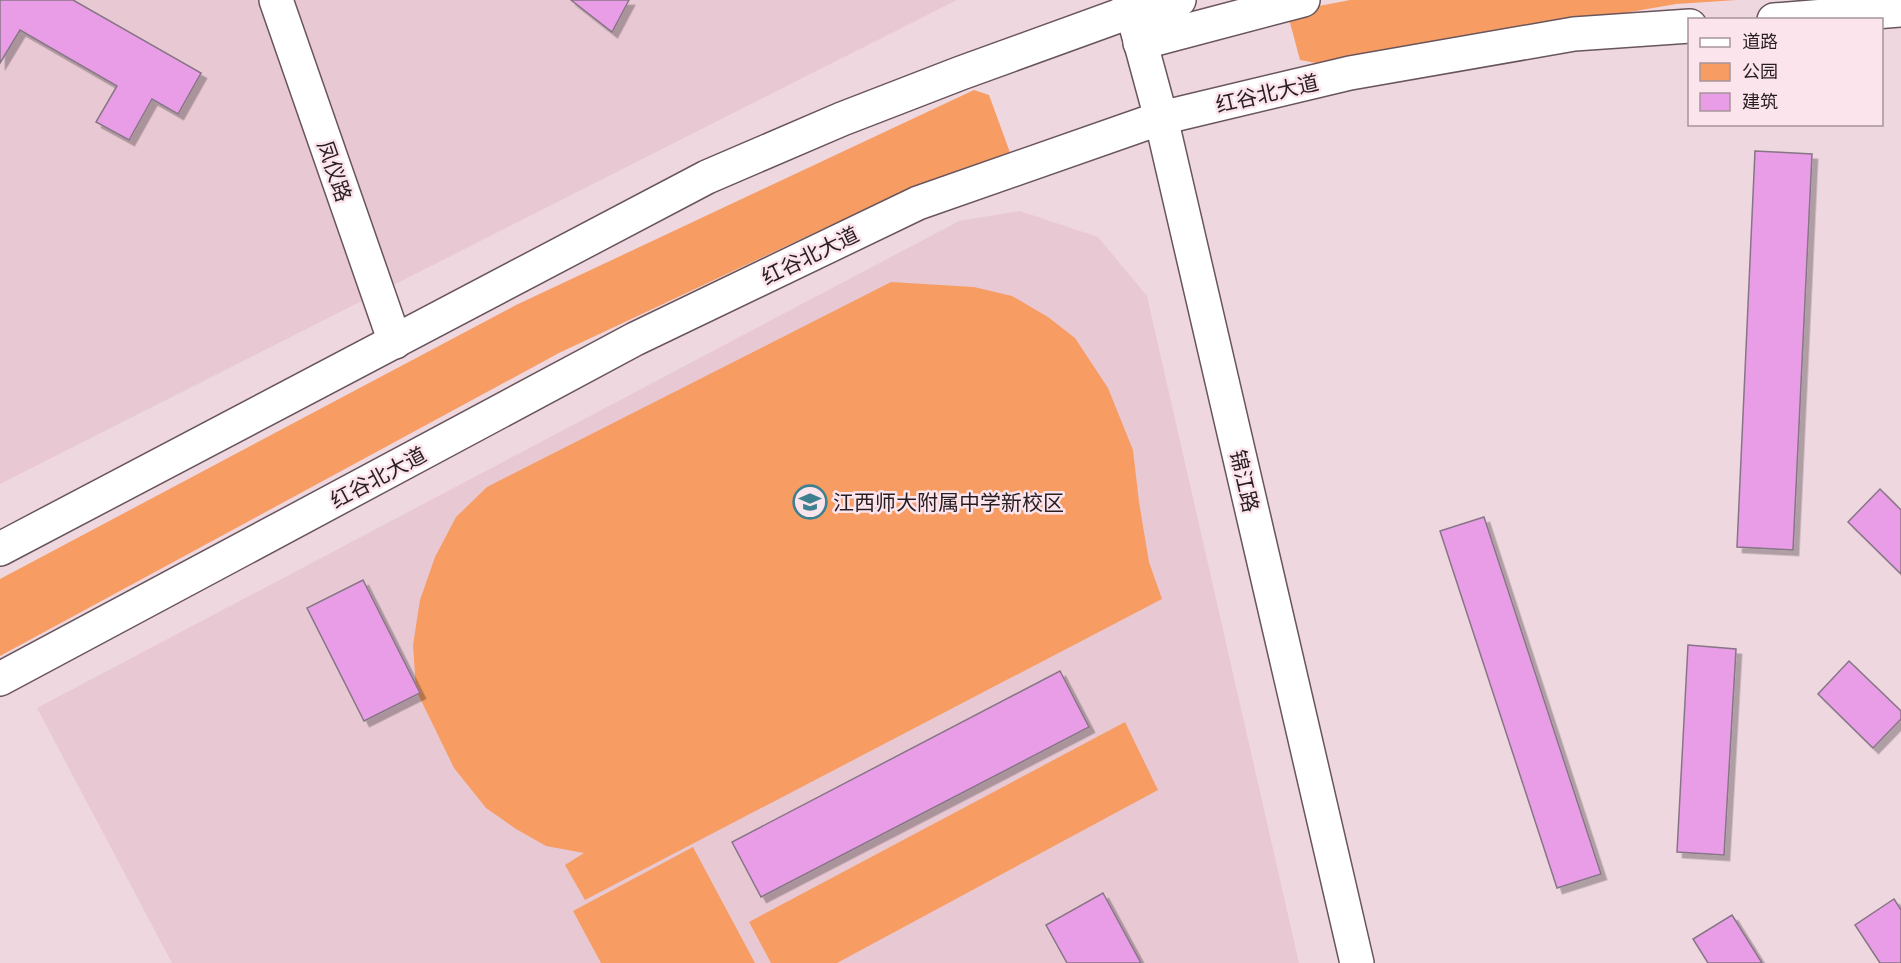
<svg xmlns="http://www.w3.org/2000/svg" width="1901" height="963" viewBox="0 0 1901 963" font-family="Quicksand,'Noto Sans SC',sans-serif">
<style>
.built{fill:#e8c9d3}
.green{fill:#f79d64}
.building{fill:#e99de7;stroke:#867685;stroke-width:1.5;filter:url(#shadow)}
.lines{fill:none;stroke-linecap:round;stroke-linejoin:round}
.tertiary-casing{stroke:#69555c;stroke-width:36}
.secondary-casing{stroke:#69555c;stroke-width:36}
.tertiary{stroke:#fff;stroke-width:33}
.secondary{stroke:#fff;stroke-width:33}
.labels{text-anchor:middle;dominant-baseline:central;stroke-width:5;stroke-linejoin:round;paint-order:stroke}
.street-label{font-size:21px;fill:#271e21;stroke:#fce4ec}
.poi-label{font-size:21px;fill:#271e21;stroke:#fce4ec;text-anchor:start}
</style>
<defs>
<filter id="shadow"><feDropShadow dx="5.5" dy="5.5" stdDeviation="0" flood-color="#0004"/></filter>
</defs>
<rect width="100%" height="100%" fill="#efd7df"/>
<g class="built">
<path d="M0 0H957L0 484Z"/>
<path d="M1020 211 1098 237 1147 296 1299 963H172L37 708 959 221Z"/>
</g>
<g class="green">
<path d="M1350 0H1737L1676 4 1327 65 1300 60 1289 19 1298 10Z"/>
<path d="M974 90 989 95 1012 158 829 226 559 353 0 656V579L516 305Z"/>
<path d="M891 282 974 287 1012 296 1048 317 1075 338 1108 388 1133 450 1139 502 1149 562 1162 599 585 900 565 865 584 853 546 846 516 829 486 808 454 768 416 690 413 645 420 600 435 557 456 517 487 487Z"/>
<path d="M1125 722 1158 790 837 963H771L749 922Z"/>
<path d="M693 847 755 963H601L573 911Z"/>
</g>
<g class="building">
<path d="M0 0H73L201 73 178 114 152 99 129 140 96 122 117 86 20 30 0 63Z"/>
<path d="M571 0H629L612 32Z"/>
<path d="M1755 151 1812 154 1793 550 1737 547Z"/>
<path d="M1880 489 1901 510V574L1848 522Z"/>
<path d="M1484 517 1601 874 1557 888 1440 531Z"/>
<path d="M363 580 420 693 364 721 307 608Z"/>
<path d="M1688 645 1736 649 1724 855 1677 852Z"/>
<path d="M1849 661 1901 711V719L1873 748 1818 694Z"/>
<path d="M1060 671 1089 727 761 897 732 842Z"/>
<path d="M1103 893 1141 963H1067L1046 925Z"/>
<path d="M1894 899 1901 910V963H1880L1855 925Z"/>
<path d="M1732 915 1762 963H1708L1693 939Z"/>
</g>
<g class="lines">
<defs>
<path id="tertiary" d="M276 0 395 342"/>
<g id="secondary">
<path d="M1129 0 1161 118 1357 963"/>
<path d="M1774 20 1901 10"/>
<path d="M1140 43 1303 0"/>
<path d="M0 549 707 177 842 119 961 73 1132 11 1179 0"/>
<path d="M0 679 635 339 918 203 1161 118 1350 73 1574 34 1690 26"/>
</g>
</defs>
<use href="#tertiary" class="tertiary-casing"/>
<use href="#secondary" class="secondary-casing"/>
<use href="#tertiary" class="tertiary"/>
<use href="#secondary" class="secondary"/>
</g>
<defs>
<symbol id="school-ring" viewBox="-11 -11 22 22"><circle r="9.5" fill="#fce4ec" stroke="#3d8090" stroke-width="1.5"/><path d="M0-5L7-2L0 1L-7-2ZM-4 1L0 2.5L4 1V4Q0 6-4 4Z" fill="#3d8090"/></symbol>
</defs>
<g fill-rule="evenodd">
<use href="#school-ring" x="791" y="483" width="38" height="38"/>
</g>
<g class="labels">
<g class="street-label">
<text transform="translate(1267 93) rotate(-13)">红谷北大道</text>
<text transform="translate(335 171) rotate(71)">凤仪路</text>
<text transform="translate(810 255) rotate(-26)">红谷北大道</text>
<text transform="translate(378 477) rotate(-28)">红谷北大道</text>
<text transform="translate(1245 481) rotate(77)">锦江路</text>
</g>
<g class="poi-label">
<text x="833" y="502">江西师大附属中学新校区</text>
</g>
</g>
<rect x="1688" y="18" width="195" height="108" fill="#fce4ec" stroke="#a7959b" stroke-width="1.5"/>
<rect x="1700" y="38" width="30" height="9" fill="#ffffff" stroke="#a7959b" stroke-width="1.5"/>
<text x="1742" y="48" font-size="18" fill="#271e21">道路</text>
<rect x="1700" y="63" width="30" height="18" fill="#f79d64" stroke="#a7959b" stroke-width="1.5"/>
<text x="1742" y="78" font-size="18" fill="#271e21">公园</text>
<rect x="1700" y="93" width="30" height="18" fill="#e99de7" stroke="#a7959b" stroke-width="1.5"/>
<text x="1742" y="108" font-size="18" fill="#271e21">建筑</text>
</svg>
